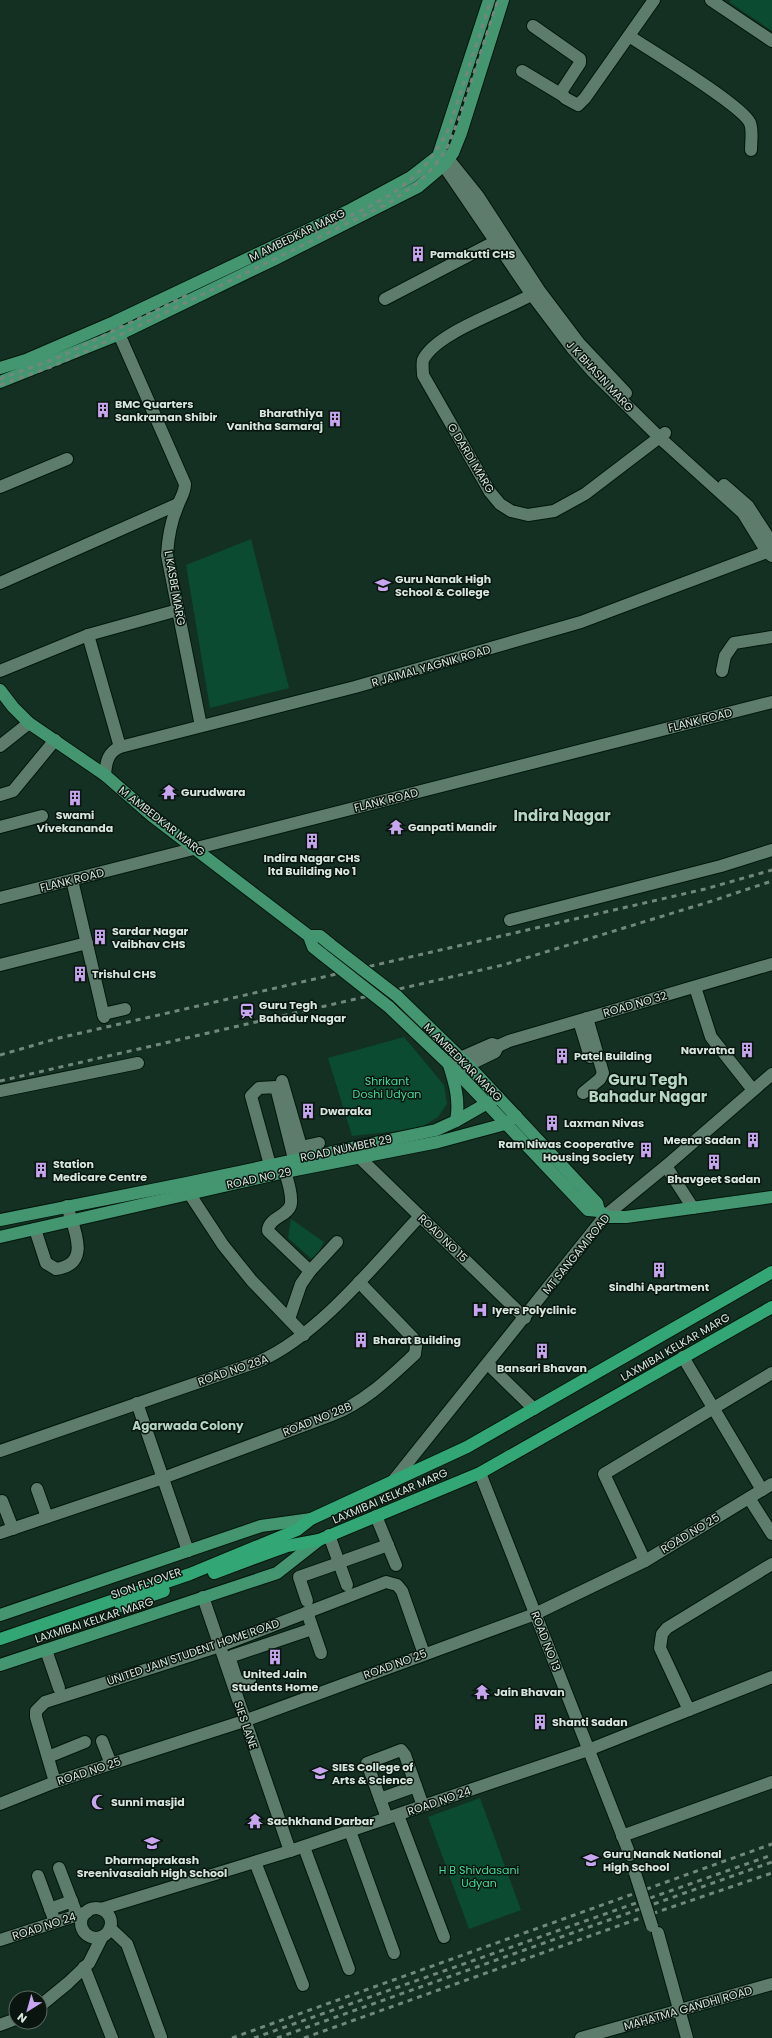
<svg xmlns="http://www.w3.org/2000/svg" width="772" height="2038" viewBox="0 0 772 2038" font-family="Poppins,sans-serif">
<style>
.green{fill:#0a4b31}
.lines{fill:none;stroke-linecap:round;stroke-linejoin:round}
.minor-casing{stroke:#00170b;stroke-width:14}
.major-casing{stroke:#00170b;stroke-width:14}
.highway-casing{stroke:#00170b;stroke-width:14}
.minor{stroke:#5e7c6b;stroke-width:12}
.major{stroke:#449671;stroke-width:12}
.highway{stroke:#32a775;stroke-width:12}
.rail{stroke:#72887d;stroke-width:3;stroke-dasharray:5 5;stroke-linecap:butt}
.minor-bridge-casing{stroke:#00170b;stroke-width:14;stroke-linecap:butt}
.major-bridge-casing{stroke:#00170b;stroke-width:14;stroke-linecap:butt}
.minor-bridge{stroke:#5e7c6b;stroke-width:12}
.major-bridge{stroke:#449671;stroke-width:12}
.labels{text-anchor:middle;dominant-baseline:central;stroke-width:3;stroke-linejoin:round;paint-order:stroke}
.street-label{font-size:11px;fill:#d6e6dd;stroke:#09150e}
.poi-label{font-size:11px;font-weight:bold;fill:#d6e6dd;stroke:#09150e;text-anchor:start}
.park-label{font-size:11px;fill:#44dd9c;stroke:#09150e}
.neighbourhood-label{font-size:12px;font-weight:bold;fill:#b5d6c3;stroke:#09150e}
.district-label{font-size:15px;font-weight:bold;fill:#b5d6c3;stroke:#09150e}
</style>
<rect width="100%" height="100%" fill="#133022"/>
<g class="green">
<path d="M731 0H772V31L729 2Z"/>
<path d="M251 539 289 688 210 708 186 565Z"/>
<path d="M404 1037 444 1085 447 1104 438 1117 418 1129 352 1136 328 1058Z"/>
<path d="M291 1219 324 1242 314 1261 288 1238Z"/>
<path d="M480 1798 521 1910 469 1929 428 1817Z"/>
</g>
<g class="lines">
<defs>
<g id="minor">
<path d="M711 0 772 41"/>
<path d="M533 26 580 59V63L561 92 565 98 578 105 585 98 654 0"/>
<path d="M629 36C650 50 742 105 750 123 753 130 751 142 751 150"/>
<path d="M522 71 562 95"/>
<path d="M445 155 478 196 539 290 579 343 626 393"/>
<path d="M438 157 532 295 572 348 593 372 660 438 743 513 767 552 772 556"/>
<path d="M538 291C510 309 437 331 423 360 422 364 423 371 423 375L490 492 500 504 511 511 528 515 554 511 585 494 665 433"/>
<path d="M385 299 502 238"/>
<path d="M115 325 185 484C185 492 181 497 178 505 171 521 168 537 167 555L201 726"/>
<path d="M724 485 748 506 772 543"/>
<path d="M0 487 67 459"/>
<path d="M0 583 178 504"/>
<path d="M88 635 120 747"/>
<path d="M0 671 88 635 178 610"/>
<path d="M722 671 725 656 734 643 772 637"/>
<path d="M0 746 29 723"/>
<path d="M105 775C106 762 108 752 120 747L355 687 581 622 772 550"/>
<path d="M0 795 13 791 55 740"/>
<path d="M0 827 42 816"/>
<path d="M72 880 104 1017"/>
<path d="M0 898 772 702"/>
<path d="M510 920 721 866 772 850"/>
<path d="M0 965 87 943"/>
<path d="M695 987 711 1037 753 1090"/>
<path d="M103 1014 125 1009"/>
<path d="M579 1021 590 1057"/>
<path d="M498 1046 509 1041 772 964"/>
<path d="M451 1062 492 1044 498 1046 495 1052 456 1071"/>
<path d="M282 1081 304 1157"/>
<path d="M0 1091 138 1063"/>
<path d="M583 1093 600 1079 603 1073 587 1018"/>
<path d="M301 1147 319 1143"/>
<path d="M357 1149 360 1158 525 1318"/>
<path d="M270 1165 251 1096 259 1088 276 1087 294 1159"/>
<path d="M666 1166 693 1208"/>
<path d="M285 1172C288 1181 292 1193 291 1203 290 1216 268 1217 268 1231L310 1271"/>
<path d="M187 1184 189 1193 223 1245 252 1281 304 1335"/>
<path d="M35 1229 46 1263 56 1269C92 1264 74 1229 67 1206"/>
<path d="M289 1319 301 1284 310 1271 337 1242"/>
<path d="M683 1357 762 1490"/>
<path d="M488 1364 534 1409"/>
<path d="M137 1403 188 1551"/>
<path d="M0 1451 260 1361C320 1334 375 1264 420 1216"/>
<path d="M480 1473 630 1855"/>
<path d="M393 1481 605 1216 666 1166 772 1074"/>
<path d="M37 1489 47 1517"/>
<path d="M749 1498 772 1534"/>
<path d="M2 1501 13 1529"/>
<path d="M376 1516 396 1565"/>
<path d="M0 1533 163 1478 332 1415C365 1402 389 1378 415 1354L416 1346 413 1338 359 1282"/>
<path d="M329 1535 347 1585"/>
<path d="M346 1560 388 1545"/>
<path d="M645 1561 604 1474 772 1373"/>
<path d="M203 1597 290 1851"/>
<path d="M307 1601 299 1577 339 1563"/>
<path d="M307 1612 321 1653"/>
<path d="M46 1650 59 1688"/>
<path d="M250 1680 239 1683 237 1681 230 1659 232 1656 312 1629"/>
<path d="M689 1710 660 1648 662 1634 667 1628 772 1564"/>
<path d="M102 1741 111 1764"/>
<path d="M48 1757 85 1742"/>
<path d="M55 1782 36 1717V1711L45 1702 220 1646 386 1582 397 1585 402 1591 424 1654"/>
<path d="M380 1799 416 1786"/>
<path d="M0 1804 55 1782 244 1721 535 1614 645 1561 772 1484"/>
<path d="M398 1815 444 1937"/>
<path d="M387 1818 367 1763 401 1750 405 1755 423 1806"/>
<path d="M350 1831 394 1953"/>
<path d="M622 1836 772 1782"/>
<path d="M304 1847 349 1969"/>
<path d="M255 1862 303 1985"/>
<path d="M59 1868 77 1915"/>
<path d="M38 1876 55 1922"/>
<circle cx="96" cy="1923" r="15"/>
<path d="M50 1909 72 1901"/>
<path d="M101 1909 290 1851 588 1750 772 1677"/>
<path d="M110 1928 127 1944 161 2037"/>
<path d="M658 1933 687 2038"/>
<path d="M0 1940 87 1912"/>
<path d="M84 1967 112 2038"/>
<path d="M40 2006 68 1983 89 1963 102 1937"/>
<path d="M0 2025 16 2019"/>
<path d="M581 2038 772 1984"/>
</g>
<g id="major">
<path d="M0 368 26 360 114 322 348 211 411 177 438 156 489 0"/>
<path d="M0 382 120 334 275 259 418 187 444 165 453 153 461 133 503 0"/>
<path d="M0 690 13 707 29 723 105 775 152 816 309 936 313 947 323 955"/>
<path d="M309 936H320L331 945"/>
<path d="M397 996 468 1065 597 1203 599 1211"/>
<path d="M389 1007 456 1071 588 1210 599 1211 609 1217H626L772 1197"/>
<path d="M449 1065C455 1084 460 1101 456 1121"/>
<path d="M0 1220 187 1183 436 1130 456 1121 498 1097"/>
<path d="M0 1237 285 1172 438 1142 505 1124 516 1116"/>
<path d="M0 1615 261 1526 311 1519"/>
<path d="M0 1665 277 1573 319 1540"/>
</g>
<g id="highway">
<path d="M214 1573 287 1546 319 1540 480 1473 772 1307"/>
<path d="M121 1606 164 1591"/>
<path d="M0 1639 190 1574 297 1530 311 1519 467 1447 772 1272"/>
</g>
</defs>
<use href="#minor" class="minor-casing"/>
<use href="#major" class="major-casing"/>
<use href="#highway" class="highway-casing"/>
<use href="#minor" class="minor"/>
<use href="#major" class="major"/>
<use href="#highway" class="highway"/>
<g class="rail">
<path d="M314 233C372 205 422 189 450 125L491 0"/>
<path d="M0 379 57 358 190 294"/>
<path d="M0 385 51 367 85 352 389 203 416 184 434 167 447 148 458 121 498 0"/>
<path d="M0 1055 59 1038 705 889 772 870"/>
<path d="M0 1081 503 965 712 901 772 881"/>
<path d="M232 2038 772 1844"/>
<path d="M254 2038 772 1855"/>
<path d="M277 2038 772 1862"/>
<path d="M304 2038 660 1911 772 1873"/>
</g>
<defs>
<path id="minor-bridge" d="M635 1873 652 1926"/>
<g id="major-bridge">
<path d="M331 945 397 996"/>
<path d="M323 955 389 1007"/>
</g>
</defs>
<use href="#minor-bridge" class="minor-bridge-casing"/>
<use href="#major-bridge" class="major-bridge-casing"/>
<use href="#minor-bridge" class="minor-bridge"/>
<use href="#major-bridge" class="major-bridge"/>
</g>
<defs>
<symbol id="building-bare" viewBox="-9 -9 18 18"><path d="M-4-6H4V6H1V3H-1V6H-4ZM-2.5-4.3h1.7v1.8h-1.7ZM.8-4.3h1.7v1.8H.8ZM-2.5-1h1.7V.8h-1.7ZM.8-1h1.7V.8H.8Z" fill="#c8a6ef" stroke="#09150e" stroke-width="2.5" paint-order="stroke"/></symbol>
<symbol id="university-bare" viewBox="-9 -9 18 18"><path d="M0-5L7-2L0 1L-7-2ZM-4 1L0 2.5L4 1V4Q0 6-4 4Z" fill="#c8a6ef" stroke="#09150e" stroke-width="2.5" paint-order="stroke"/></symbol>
<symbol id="temple-bare" viewBox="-9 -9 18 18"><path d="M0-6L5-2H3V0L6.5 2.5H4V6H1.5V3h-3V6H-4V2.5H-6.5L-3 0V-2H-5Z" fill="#c8a6ef" stroke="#09150e" stroke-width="2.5" paint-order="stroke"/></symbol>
<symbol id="station-bare" viewBox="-9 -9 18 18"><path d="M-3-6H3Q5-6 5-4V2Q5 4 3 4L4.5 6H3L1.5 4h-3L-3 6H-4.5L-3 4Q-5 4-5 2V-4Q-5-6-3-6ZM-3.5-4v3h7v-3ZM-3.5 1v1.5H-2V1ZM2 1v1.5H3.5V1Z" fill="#c8a6ef" stroke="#09150e" stroke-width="2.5" paint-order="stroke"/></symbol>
<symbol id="hospital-bare" viewBox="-9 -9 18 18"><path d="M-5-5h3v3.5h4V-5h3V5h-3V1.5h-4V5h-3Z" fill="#c8a6ef" stroke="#09150e" stroke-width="2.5" paint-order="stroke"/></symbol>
<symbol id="mosque-bare" viewBox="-9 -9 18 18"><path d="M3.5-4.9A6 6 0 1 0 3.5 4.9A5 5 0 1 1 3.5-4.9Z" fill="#c8a6ef" stroke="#09150e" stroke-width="2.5" paint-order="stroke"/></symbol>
<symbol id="school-bare" viewBox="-9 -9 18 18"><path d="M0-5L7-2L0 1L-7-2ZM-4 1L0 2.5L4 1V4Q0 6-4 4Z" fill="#c8a6ef" stroke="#09150e" stroke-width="2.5" paint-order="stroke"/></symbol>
</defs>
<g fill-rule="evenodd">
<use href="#building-bare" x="407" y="243" width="22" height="22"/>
<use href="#building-bare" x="92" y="399" width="22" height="22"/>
<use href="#building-bare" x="324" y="408" width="22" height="22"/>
<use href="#university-bare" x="372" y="574" width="22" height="22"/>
<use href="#temple-bare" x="158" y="781" width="22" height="22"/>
<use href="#building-bare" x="64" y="787" width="22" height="22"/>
<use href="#temple-bare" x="385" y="816" width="22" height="22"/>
<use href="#building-bare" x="301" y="830" width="22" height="22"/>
<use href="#building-bare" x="89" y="926" width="22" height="22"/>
<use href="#building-bare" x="69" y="963" width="22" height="22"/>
<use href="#station-bare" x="236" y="1000" width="22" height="22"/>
<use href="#building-bare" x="736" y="1039" width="22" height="22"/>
<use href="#building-bare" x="551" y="1045" width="22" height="22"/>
<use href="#building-bare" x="297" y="1100" width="22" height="22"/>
<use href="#building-bare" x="541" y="1112" width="22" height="22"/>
<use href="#building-bare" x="742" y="1129" width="22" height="22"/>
<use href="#building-bare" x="635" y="1139" width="22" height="22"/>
<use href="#building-bare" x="703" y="1151" width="22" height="22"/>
<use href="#building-bare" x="30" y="1159" width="22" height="22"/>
<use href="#building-bare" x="648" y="1259" width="22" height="22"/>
<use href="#hospital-bare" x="469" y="1299" width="22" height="22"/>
<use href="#building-bare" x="350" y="1329" width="22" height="22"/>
<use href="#building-bare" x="531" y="1340" width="22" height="22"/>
<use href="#building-bare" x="264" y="1646" width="22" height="22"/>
<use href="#temple-bare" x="471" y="1681" width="22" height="22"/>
<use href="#building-bare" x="529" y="1711" width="22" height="22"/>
<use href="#university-bare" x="309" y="1762" width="22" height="22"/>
<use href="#mosque-bare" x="88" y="1791" width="22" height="22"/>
<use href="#temple-bare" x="244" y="1810" width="22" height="22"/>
<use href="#school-bare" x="141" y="1832" width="22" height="22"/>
<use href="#school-bare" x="580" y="1849" width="22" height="22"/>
</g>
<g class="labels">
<g class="street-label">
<text transform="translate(297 235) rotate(-26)">M AMBEDKAR MARG</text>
<text transform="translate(600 376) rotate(47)">J K BHASIN MARG</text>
<text transform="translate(471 458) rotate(59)">G DARDI MARG</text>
<text transform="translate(175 588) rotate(80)">L KASBE MARG</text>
<text transform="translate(431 666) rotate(-16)">R JAIMAL YAGNIK ROAD</text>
<text transform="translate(700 720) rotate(-14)">FLANK ROAD</text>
<text transform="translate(386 800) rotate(-14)">FLANK ROAD</text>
<text transform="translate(162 821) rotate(38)">M AMBEDKAR MARG</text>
<text transform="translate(72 880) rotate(-14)">FLANK ROAD</text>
<text transform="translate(635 1004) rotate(-16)">ROAD NO 32</text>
<text transform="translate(463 1062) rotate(45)">M AMBEDKAR MARG</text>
<text transform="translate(346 1148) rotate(-12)">ROAD NUMBER 29</text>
<text transform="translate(259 1178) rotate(-12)">ROAD NO 29</text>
<text transform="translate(443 1238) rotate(44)">ROAD NO 15</text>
<text transform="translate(576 1254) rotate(-51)">MT SANGAM ROAD</text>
<text transform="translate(675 1347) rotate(-30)">LAXMIBAI KELKAR MARG</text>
<text transform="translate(233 1370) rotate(-19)">ROAD NO 28A</text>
<text transform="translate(317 1419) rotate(-22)">ROAD NO 28B</text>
<text transform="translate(390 1496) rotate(-23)">LAXMIBAI KELKAR MARG</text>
<text transform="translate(690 1533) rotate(-31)">ROAD NO 25</text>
<text transform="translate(146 1583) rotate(-19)">SION FLYOVER</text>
<text transform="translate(94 1620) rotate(-18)">LAXMIBAI KELKAR MARG</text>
<text transform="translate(546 1641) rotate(69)">ROAD NO 13</text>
<text transform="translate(193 1652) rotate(-19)">UNITED JAIN STUDENT HOME ROAD</text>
<text transform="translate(395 1664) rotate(-20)">ROAD NO 25</text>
<text transform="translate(246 1725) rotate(71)">SIES LANE</text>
<text transform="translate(89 1771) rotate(-18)">ROAD NO 25</text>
<text transform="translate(439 1801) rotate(-19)">ROAD NO 24</text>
<text transform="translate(44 1926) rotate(-18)">ROAD NO 24</text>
<text transform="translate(688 2008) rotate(-16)">MAHATMA GANDHI ROAD</text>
</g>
<g class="poi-label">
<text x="430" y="254">Pamakutti CHS</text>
<text x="115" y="404">BMC Quarters<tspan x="115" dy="13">Sankraman Shibir</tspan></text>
<text x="323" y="413" text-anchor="end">Bharathiya<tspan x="323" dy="13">Vanitha Samaraj</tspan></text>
<text x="395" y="579">Guru Nanak High<tspan x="395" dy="13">School &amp; College</tspan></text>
<text x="181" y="792">Gurudwara</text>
<text x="75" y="815" text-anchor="middle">Swami<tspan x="75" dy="13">Vivekananda</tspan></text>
<text x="408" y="827">Ganpati Mandir</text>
<text x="312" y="858" text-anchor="middle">Indira Nagar CHS<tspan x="312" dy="13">ltd Building No 1</tspan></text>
<text x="112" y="931">Sardar Nagar<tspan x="112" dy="13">Vaibhav CHS</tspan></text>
<text x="92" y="974">Trishul CHS</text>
<text x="259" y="1005">Guru Tegh<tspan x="259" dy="13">Bahadur Nagar</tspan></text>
<text x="735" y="1050" text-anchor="end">Navratna</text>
<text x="574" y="1056">Patel Building</text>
<text x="320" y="1111">Dwaraka</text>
<text x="564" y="1123">Laxman Nivas</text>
<text x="741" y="1140" text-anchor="end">Meena Sadan</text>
<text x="634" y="1144" text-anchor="end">Ram Niwas Cooperative<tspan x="634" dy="13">Housing Society</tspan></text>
<text x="53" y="1164">Station<tspan x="53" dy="13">Medicare Centre</tspan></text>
<text x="714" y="1179" text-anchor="middle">Bhavgeet Sadan</text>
<text x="659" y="1287" text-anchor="middle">Sindhi Apartment</text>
<text x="492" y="1310">Iyers Polyclinic</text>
<text x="373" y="1340">Bharat Building</text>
<text x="542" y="1368" text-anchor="middle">Bansari Bhavan</text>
<text x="275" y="1674" text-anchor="middle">United Jain<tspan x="275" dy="13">Students Home</tspan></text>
<text x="494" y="1692">Jain Bhavan</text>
<text x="552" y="1722">Shanti Sadan</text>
<text x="332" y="1767">SIES College of<tspan x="332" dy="13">Arts &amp; Science</tspan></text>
<text x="111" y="1802">Sunni masjid</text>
<text x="267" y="1821">Sachkhand Darbar</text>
<text x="603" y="1854">Guru Nanak National<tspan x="603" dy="13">High School</tspan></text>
<text x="152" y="1860" text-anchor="middle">Dharmaprakash<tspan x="152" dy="13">Sreenivasaiah High School</tspan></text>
</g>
<g class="park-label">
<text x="387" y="1081">Shrikant<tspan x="387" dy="13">Doshi Udyan</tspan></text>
<text x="479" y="1870">H B Shivdasani<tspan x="479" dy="13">Udyan</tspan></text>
</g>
<g class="neighbourhood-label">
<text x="188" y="1425">Agarwada Colony</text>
</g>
<g class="district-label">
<text x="562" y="815">Indira Nagar</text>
<text x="648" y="1079">Guru Tegh<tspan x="648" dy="17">Bahadur Nagar</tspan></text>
</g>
</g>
<g transform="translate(28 2010) rotate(217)"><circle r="19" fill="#09150e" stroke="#5b6961"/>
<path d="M0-3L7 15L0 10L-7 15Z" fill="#c8a6ef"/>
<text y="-6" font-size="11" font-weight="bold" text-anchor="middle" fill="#d6e6dd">N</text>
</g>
</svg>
